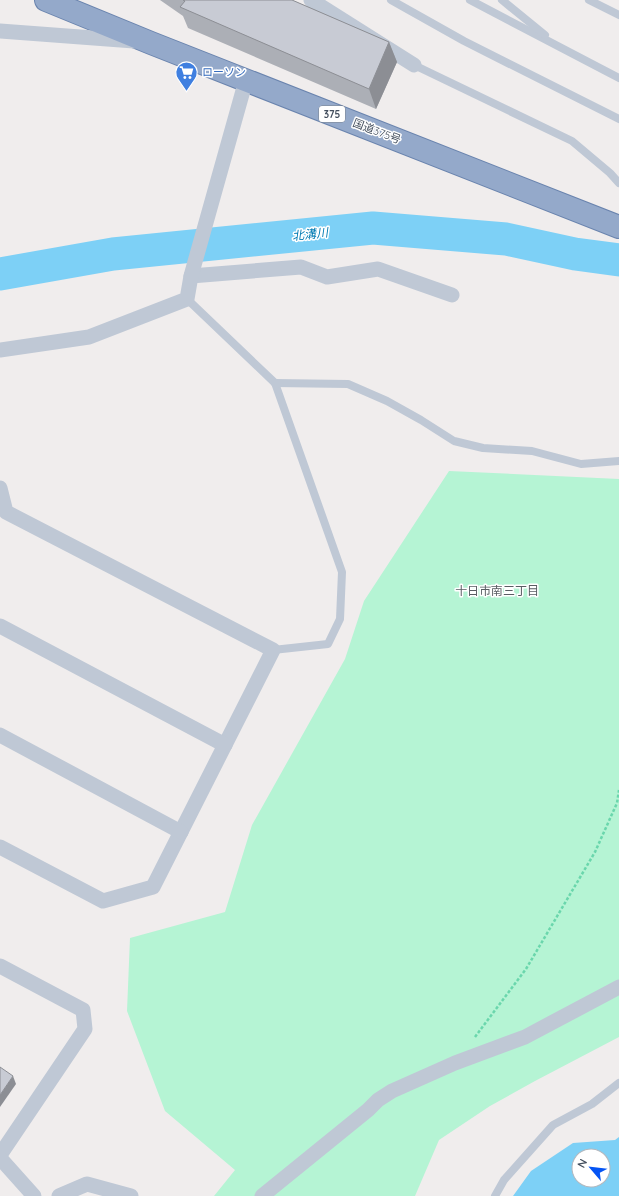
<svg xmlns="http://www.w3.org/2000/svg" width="619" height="1196" viewBox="0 0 619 1196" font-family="Quicksand,'Noto Sans JP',sans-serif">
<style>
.green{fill:#b5f4d4}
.water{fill:#7dd0f6;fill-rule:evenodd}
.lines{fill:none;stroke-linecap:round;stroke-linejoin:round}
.river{stroke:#7dd0f6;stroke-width:33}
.trunk-casing{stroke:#6a84ae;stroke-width:24}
.path{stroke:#6ad6ac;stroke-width:2.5;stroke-dasharray:3 2;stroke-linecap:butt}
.service{stroke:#bfc8d5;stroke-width:8}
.minor{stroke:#bfc8d5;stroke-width:15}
.trunk{stroke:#94a9ca;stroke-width:22}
.wall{fill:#acafb6}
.shaded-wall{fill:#8c8e94}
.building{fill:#c8cbd4;stroke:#8c8e94}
.labels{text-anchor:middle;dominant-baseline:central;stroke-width:3;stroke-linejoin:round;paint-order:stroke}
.shield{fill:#fff;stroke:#7b838e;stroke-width:1}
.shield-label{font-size:10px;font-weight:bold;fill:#434e5d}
.shop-label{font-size:11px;fill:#366cbe;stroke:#fff;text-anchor:start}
.street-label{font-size:11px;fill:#434e5d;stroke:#fff}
.water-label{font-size:12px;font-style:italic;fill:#007bb3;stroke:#fff}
.neighbourhood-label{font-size:12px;fill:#595d63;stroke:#fff}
</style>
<rect width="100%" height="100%" fill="#f0eded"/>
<path class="green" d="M449 471 619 479V1037L535 1081 490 1106 439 1140 415 1196H214L235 1170 165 1111 127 1011 130 938 225 912 252 825 345 659 364 601Z"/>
<path class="water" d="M619 1137V1196H513L531 1171 573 1143 615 1140ZM579 1156H603V1180H579Z"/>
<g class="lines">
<path class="river" d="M0 274 113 254 373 228 506 239 575 254 619 260"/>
<defs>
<path id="trunk" d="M46 0 151 43 619 227"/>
</defs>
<use href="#trunk" class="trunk-casing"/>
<path class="path" d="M475 1037 526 969 595 852 617 803 619 790"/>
<g class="service">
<path d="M391 0 464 41 619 119"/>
<path d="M470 0 619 78"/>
<path d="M502 0 545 35"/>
<path d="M589 0 619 15"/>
<path d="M414 65 572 141 610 173 619 183"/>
<path d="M187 299 275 383 342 572 340 619 328 644 273 650"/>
<path d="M275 383 348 384 387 401 421 420 454 441 483 448 532 451 581 464 619 461"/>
<path d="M495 1196 504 1180 553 1125 592 1104 619 1083"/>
</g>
<g class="minor">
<path d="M311 0 414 65"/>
<path d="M0 31 134 41"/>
<path d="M191 276 301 267 327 277 378 269 452 295"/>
<path d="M0 350 89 337 187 299 191 276 246 80"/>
<path d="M0 488 6 512 273 650 153 887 103 901 0 847"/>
<path d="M0 626 225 745"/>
<path d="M0 735 181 832"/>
<path d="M0 966 83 1010 85 1029 0 1155"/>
<path d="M0 1158 34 1196"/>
<path d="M59 1196 87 1184 131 1196"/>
<path d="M262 1196 368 1110 378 1100 392 1091 455 1063 525 1037 619 987"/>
</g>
<use href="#trunk" class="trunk"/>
</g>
<path class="wall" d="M160 0H292L389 42 397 62 376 109 188 28 183 16Z"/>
<g class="shaded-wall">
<path d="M389 42 397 62 376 109 369 89Z"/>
<path d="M13 1076 16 1084 0 1107V1095Z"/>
</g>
<g class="building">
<path d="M183 0H292L389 42 369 89 180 7 185 1Z"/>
<path d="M0 1067 13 1076 0 1095Z"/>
</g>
<defs>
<symbol id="supermarket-pin" viewBox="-11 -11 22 30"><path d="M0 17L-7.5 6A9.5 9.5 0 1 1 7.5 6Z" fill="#3f7fe0" stroke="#fff"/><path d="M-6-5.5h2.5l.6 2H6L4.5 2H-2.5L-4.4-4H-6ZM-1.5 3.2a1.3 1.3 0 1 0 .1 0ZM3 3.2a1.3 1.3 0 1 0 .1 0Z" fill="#fff"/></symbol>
</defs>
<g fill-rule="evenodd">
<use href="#supermarket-pin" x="174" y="60" width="25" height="34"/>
</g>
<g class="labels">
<rect class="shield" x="319" y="106" width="26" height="16" rx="3"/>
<g class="shield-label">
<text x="332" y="114">375</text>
</g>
<g class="shop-label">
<text x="202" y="72">ローソン</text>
</g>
<g class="street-label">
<text transform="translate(377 131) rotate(21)">国道375号</text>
</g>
<g class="water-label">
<text transform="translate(310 234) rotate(-6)">北溝川</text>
</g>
<g class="neighbourhood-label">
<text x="497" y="590">十日市南三丁目</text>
</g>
</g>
<g transform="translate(591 1168) rotate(298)"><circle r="19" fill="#ffffff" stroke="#b4b8be"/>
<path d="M0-3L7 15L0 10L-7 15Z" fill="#0454f4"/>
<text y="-6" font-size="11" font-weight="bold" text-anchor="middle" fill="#434e5d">N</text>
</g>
</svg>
